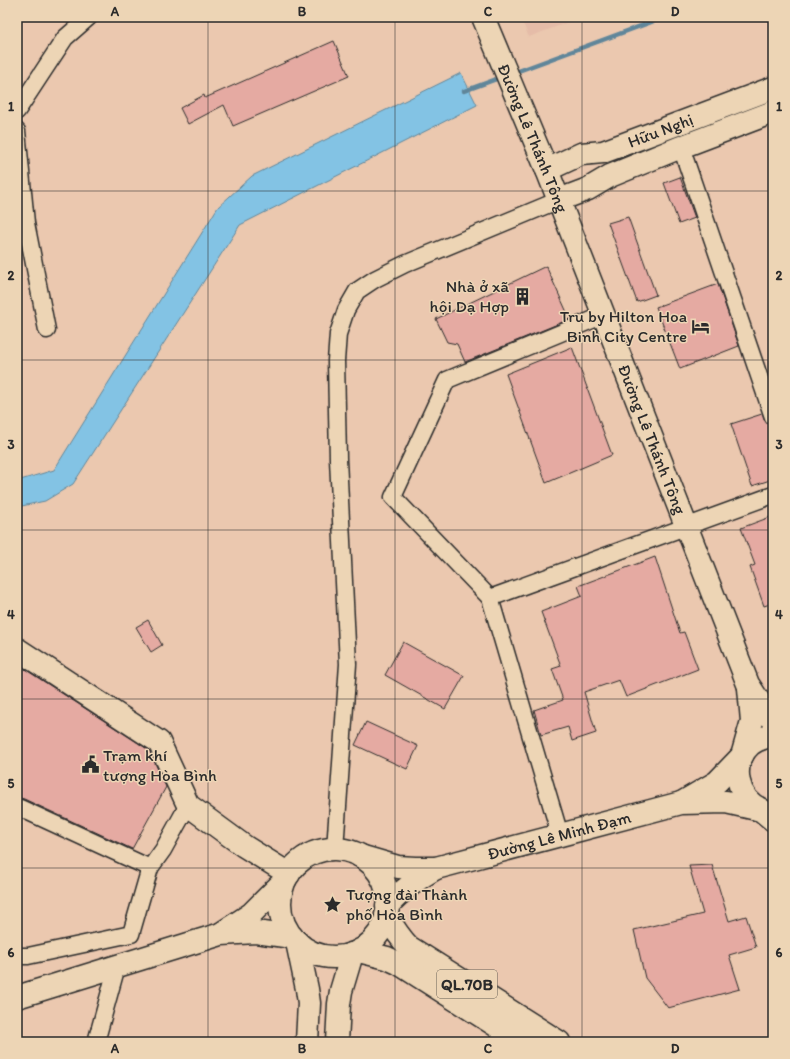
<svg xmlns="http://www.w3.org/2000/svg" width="790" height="1059" viewBox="0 0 790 1059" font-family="Itim,sans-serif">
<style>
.built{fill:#e5bca8}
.water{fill:#83c3e4;stroke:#60869a}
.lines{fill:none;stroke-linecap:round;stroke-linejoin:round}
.stream{stroke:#60869a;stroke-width:4.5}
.building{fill:#e5aaa2;stroke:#2b2b2b}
.street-casing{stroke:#2b2b2b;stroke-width:19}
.secondary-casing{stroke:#2b2b2b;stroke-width:25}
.primary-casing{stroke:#2b2b2b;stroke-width:25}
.street{stroke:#edd5b5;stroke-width:16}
.secondary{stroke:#edd5b5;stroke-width:22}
.primary{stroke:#edd5b5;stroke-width:22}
.grid{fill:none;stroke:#2b2b2b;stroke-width:1;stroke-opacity:0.55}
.labels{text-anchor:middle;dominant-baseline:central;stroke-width:3;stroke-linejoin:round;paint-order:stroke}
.shield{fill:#edd5b5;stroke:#655e54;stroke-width:1}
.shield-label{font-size:16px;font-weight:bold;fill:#2b2b2b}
.street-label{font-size:17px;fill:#2b2b2b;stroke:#edd5b5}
.poi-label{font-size:17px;fill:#2b2b2b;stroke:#edd5b5;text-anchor:end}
.neatline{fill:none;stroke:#2b2b2b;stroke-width:1.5}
.grid-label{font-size:13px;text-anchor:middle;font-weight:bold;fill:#2b2b2b}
</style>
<rect width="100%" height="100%" fill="#ebc8af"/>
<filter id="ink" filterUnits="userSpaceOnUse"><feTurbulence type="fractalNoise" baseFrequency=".025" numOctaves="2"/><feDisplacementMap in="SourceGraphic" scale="8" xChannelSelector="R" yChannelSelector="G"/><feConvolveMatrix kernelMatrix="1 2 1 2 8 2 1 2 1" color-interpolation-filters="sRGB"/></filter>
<g filter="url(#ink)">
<path class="built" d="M520 17H582L529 37Z"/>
<path class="water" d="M461 73 477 105 240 225 73 484 45 501 17 507V481L54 470 218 207 252 176Z"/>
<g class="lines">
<g class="stream">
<path d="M513 73 665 17"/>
<path d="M464 91 502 77"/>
</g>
</g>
<g class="building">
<path d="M334 41 349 76 233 126 224 105 188 124 180 108 204 95 205 98Z"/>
<path d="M680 177 695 218 679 224 664 183Z"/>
<path d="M628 217 656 295 637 302 608 223Z"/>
<path d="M546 266 570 319 465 362 457 344 447 342 436 319Z"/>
<path d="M718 284 739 346 680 369 656 307Z"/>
<path d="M572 347 612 455 546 483 506 374Z"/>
<path d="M762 414 764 420 769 425 773 438V479L752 486 731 424Z"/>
<path d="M773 516V603L764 606 750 567 755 565 741 528Z"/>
<path d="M655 557 680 633 684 632 698 669 626 697 619 680 584 692 596 733 572 741 568 727 541 735 534 710 563 700 552 669 561 666 541 612 582 596 578 586Z"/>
<path d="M148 620 162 645 151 652 136 627Z"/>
<path d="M403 642 464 676 445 709 385 675Z"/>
<path d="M17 664 149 750 166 787 132 849 24 799 17 797Z"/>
<path d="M366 722 418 746 407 769 355 745Z"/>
<path d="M712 865 729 921 746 916 756 947 729 955 740 989 668 1008 645 978 634 930 703 914 689 866Z"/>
</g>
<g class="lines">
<defs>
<g id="street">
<path d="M17 111 65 38 89 17"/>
<path d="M17 131 26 223 47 330"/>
<path d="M681 147 773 417"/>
<path d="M604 315 447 380 393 497 490 598 773 495"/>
<path d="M490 598 560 835"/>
<path d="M17 812 20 808 150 868 163 850 188 805"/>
<path d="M335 849 348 664 338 459 336 361 338 334 346 310 357 291 375 279 405 264 559 200"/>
<path d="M17 956H28L131 934 150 868"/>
<path d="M96 1042 117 966"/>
</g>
<g id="secondary">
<path id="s1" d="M483 17 547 170 748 684 768 715 773 719"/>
<path id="s2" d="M547 170 581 154 603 152 773 88"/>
<path d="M559 200 588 189 610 176 681 147 773 112"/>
<path d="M17 649 159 742 188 805 244 846 289 874"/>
<path d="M683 802 717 782 742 756 752 721 749 688"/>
<path d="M762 810C737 799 729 765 750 745 757 739 765 737 773 735"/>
<path id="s3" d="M360 856 398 867 415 868H436L681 803 726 802 761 810 773 820"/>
<path d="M387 906C402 890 417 879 436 868"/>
<path d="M297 942 307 989 309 1003 307 1042"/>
<path d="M337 1042 339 1004 341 991 352 954"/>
</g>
<g id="primary">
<circle cx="334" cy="903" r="54"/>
<path d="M386 915C393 927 399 937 409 947L559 1042"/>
<path d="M222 933 251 914 285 880"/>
<path d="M359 951 387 958 398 963 522 1042"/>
<path d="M17 997 221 934 256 932 292 937"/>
</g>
</defs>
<use href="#street" class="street-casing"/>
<use href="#secondary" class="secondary-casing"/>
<use href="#primary" class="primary-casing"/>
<use href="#street" class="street"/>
<use href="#secondary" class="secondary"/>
<use href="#primary" class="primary"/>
</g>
</g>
<path class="grid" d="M208 17V1042M395 17V1042M582 17V1042M17 191H773M17 360H773M17 530H773M17 699H773M17 868H773"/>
<defs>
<symbol id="building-bare" viewBox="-9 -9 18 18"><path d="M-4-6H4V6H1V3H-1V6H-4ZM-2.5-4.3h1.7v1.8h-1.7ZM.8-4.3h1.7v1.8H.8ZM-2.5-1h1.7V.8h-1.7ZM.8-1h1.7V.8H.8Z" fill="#2b2b2b" stroke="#edd5b5" stroke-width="2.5" paint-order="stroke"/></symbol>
<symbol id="hotel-bare" viewBox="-9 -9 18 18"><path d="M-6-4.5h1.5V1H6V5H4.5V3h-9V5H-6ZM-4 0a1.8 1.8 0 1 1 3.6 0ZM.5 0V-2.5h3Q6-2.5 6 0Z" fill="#2b2b2b" stroke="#edd5b5" stroke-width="2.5" paint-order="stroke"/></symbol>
<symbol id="civic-bare" viewBox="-9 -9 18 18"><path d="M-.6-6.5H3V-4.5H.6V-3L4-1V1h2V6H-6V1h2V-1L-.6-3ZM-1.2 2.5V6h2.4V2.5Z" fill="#2b2b2b" stroke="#edd5b5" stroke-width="2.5" paint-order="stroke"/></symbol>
<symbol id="sight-bare" viewBox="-9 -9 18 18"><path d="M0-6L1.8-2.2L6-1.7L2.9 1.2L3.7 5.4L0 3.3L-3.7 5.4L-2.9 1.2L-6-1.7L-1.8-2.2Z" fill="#2b2b2b" stroke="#edd5b5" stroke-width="2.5" paint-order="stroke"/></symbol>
</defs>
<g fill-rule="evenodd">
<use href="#building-bare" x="510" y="284" width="25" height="25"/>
<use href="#hotel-bare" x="688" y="314" width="25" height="25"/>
<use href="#civic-bare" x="78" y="752" width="25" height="25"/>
<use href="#sight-bare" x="320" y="892" width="25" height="25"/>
</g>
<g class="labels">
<rect class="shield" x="437" y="970" width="60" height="28" rx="3"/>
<g class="shield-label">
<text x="467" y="984">QL.70B</text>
</g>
<g class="street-label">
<text stroke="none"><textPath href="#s2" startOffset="121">Hữu Nghị</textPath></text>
<text stroke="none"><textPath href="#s1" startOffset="131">Đường Lê Thánh Tông</textPath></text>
<text stroke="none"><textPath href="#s1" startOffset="455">Đường Lê Thánh Tông</textPath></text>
<text stroke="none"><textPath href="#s3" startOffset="205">Đường Lê Minh Đạm</textPath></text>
</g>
<g class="poi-label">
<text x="509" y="286">Nhà ở xã<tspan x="509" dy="20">hội Dạ Hợp</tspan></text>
<text x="687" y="316">Tru by Hilton Hoa<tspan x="687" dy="20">Binh City Centre</tspan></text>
<text x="103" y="755" text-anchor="start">Trạm khí<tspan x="103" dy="20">tượng Hòa Bình</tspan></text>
<text x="346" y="894" text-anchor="start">Tượng đài Thành<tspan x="346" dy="20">phố Hòa Bình</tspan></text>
</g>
</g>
<rect width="790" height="1059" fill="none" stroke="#edd5b5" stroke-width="44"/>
<rect x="22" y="22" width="746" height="1015" class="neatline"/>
<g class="grid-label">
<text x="115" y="16">A</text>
<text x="302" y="16">B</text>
<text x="488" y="16">C</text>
<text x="675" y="16">D</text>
<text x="11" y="111">1</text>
<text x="779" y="111">1</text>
<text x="11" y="280">2</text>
<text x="779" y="280">2</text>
<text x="11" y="449">3</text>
<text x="779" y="449">3</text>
<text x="11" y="619">4</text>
<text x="779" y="619">4</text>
<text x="11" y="788">5</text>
<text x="779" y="788">5</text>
<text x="11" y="957">6</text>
<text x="779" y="957">6</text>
<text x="115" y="1053">A</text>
<text x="302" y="1053">B</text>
<text x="488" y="1053">C</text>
<text x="675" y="1053">D</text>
</g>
</svg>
